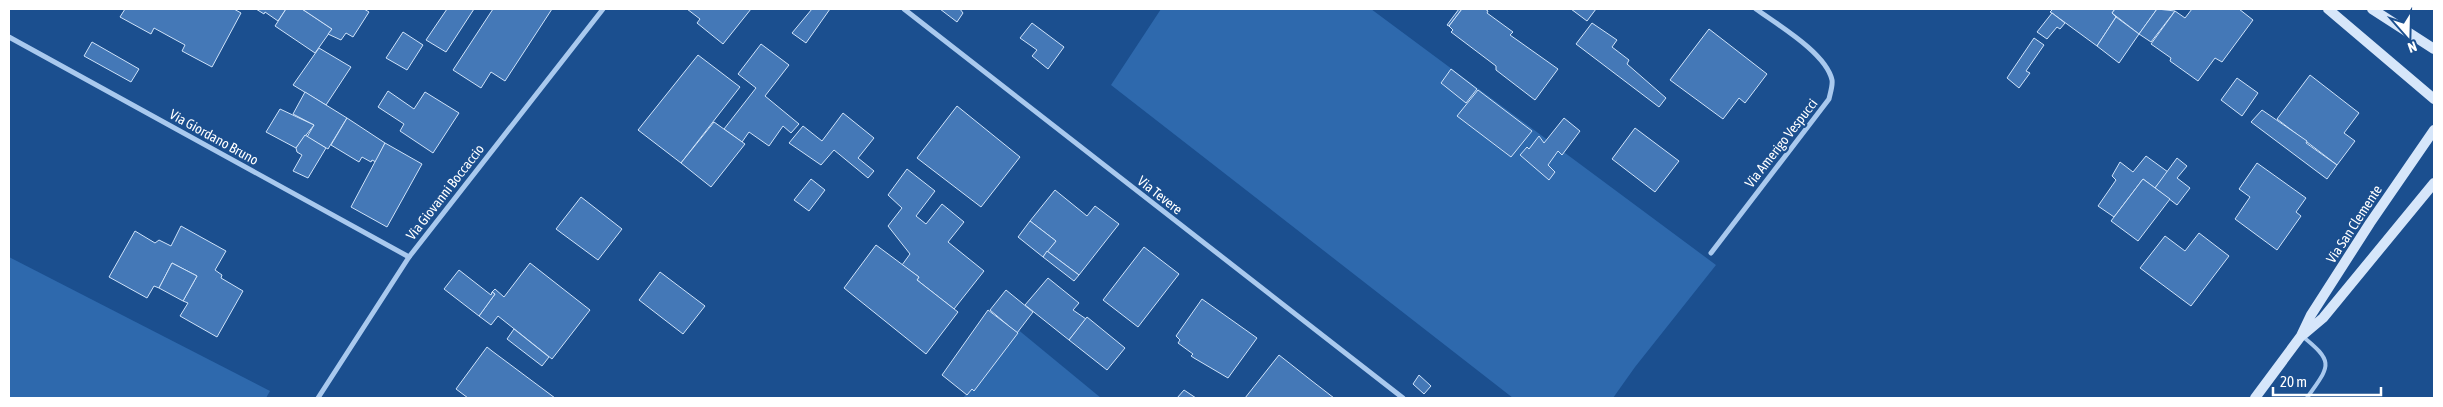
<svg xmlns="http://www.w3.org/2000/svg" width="2443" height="407" viewBox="0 0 2443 407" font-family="'Asap Condensed',sans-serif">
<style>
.green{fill:#2e69ad}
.building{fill:#4478b7;stroke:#cfe3fa}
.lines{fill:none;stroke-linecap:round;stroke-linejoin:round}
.lane{stroke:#a9c9ee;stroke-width:4}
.street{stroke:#a9c9ee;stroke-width:5}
.secondary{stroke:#d6e6fa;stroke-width:10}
.labels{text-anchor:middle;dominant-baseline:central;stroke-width:4.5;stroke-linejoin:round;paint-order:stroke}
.street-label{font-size:14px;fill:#fff;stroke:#1b4f8f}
</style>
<rect width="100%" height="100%" fill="#1b4f8f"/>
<g class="green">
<path d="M1161 9H1371L1716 265 1635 367 1613 398H1513L1111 85Z"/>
<path d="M9 257 270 391 266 398H9Z"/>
<path d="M1016 328 1101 398H963Z"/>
</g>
<g class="building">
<path d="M125 9H234L241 13 212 67 182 51 185 45 154 28 151 34 120 17Z"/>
<path d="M256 9H286L278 21 265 12 264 14Z"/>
<path d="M286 9H302L332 29 315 53 275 26Z"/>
<path d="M302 9H364L369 12 353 37 346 33 341 40 328 34 332 29Z"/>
<path d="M447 9H474L446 52 426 40Z"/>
<path d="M493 9H552L505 81 491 72 481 88 453 70Z"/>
<path d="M687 9H751L723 44 697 23 700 19Z"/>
<path d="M812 9H830L806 43 792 33Z"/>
<path d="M940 9H960L963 13 957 22Z"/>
<path d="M1459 9H1462L1449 26 1447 25Z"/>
<path d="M1462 9H1485L1488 11 1487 13 1513 32 1510 35 1558 69 1535 100 1496 70V66L1451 32 1453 30 1449 26Z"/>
<path d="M1571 9H1596L1587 21Z"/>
<path d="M2053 9H2115L2112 13 2116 17 2097 46 2052 13 2050 12Z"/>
<path d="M2115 9H2157L2139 34 2112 13Z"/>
<path d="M2157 9 2175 11 2151 42 2139 34Z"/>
<path d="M2192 9H2239L2253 20 2222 62 2215 58 2198 81 2170 61 2171 58 2151 44 2175 11 2185 18Z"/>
<path d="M2052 13 2065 23 2060 29 2057 27 2047 39 2037 32Z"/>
<path d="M2116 17 2139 34 2119 63 2097 46Z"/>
<path d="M1032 23 1064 47 1048 69 1032 56 1037 50 1020 38Z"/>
<path d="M1592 23 1617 40 1612 47 1629 60 1627 64 1666 98 1659 107 1576 44Z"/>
<path d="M1709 29 1767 74 1745 103 1739 98 1723 119 1670 80Z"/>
<path d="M403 32 423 45 407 70 386 58Z"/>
<path d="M2034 38 2044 45 2026 71 2030 73 2019 88 2007 78Z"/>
<path d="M92 42 139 69 131 82 84 56Z"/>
<path d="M761 44 789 65 765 96 799 124 791 133 783 126 769 146 749 132 742 142 724 129 756 88 738 74Z"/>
<path d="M319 48 351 67 326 105 293 85Z"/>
<path d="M698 55 740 87 681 163 638 130Z"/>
<path d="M1451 69 1477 89 1466 103 1441 83Z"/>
<path d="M2310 75 2359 113 2344 133 2355 141 2337 165 2277 119Z"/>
<path d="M2237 78 2258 93 2242 116 2221 100Z"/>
<path d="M1478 90 1532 131 1511 157 1457 116Z"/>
<path d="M388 91 414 109 425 92 459 113 433 153 400 131 404 124 378 107Z"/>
<path d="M305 92 347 118 328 149 307 137 314 125 293 114Z"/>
<path d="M957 106 1020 157 981 207 917 158Z"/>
<path d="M280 109 314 125 296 148 266 132Z"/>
<path d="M2262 110 2307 141 2306 143 2337 165 2327 179 2251 122Z"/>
<path d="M843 113 874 138 858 158 874 171 868 178 834 150 821 165 789 143 803 126 822 141Z"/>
<path d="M347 118 385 143 376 162 372 160 371 162 362 157 359 162 331 145Z"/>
<path d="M1564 118 1580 131 1562 155 1558 151 1548 165 1555 172 1549 180 1520 155 1527 147 1529 149 1539 136 1544 143Z"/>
<path d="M714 122 745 144 711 187 681 163Z"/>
<path d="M1635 128 1679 161 1655 192 1612 159Z"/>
<path d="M305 135 326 148 308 178 293 171 302 155 297 152 296 148Z"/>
<path d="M385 143 422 164 387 227 351 207Z"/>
<path d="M2146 156 2168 172 2155 188 2143 179 2114 217 2098 206 2116 180 2112 176 2120 162 2133 172Z"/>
<path d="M2177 158 2187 166 2177 178 2190 188 2177 205 2155 188Z"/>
<path d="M2257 163 2306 198 2296 212 2301 216 2277 250 2235 219 2250 197 2239 189Z"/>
<path d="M907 169 935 191 916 216 926 224 942 204 964 222 948 242 984 271 954 309 917 280 919 277 902 265 910 254 888 226 902 208 888 195Z"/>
<path d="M811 179 825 190 809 211 794 200Z"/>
<path d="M2143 179 2170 199 2138 241 2111 221Z"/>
<path d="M1055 190 1087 216 1095 206 1119 224 1079 275 1047 251 1056 241 1030 221Z"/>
<path d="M581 197 622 229 598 260 556 229Z"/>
<path d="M1030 221 1056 241 1043 257 1018 237Z"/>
<path d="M181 226 226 251 215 270 222 275 221 278 243 291 217 337 180 316 188 303 183 301 197 276 172 263 159 288 154 286 147 298 109 277 135 231 155 243 159 240 171 246Z"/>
<path d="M2199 233 2229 256 2191 306 2140 268 2165 236 2185 251Z"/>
<path d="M876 245 919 277 917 280 958 312 926 354 844 288Z"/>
<path d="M1144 247 1179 274 1138 327 1103 300Z"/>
<path d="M1047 251 1079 275 1074 281 1043 257Z"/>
<path d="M172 263 197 276 183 301 159 288Z"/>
<path d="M530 263 590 310 552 359 498 316 491 325 479 316 495 294 492 292 495 289 504 297Z"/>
<path d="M459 270 491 295 492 292 495 294 479 316 444 289Z"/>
<path d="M660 272 705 306 683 334 639 300Z"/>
<path d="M1048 278 1079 303 1073 310 1086 319 1069 340 1025 305Z"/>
<path d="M1006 290 1033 312 1017 333 990 310Z"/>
<path d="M1202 299 1257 338 1228 378 1194 358 1191 356 1193 354 1178 343 1180 340 1176 336Z"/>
<path d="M988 310 1018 333 974 391 972 389 967 395 942 375Z"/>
<path d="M1087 317 1125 348 1107 370 1069 340Z"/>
<path d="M514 329 549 357 542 366 507 339Z"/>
<path d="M487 347 492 351 555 398H468L456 389Z"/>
<path d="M1279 355 1312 381 1334 398H1245Z"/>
<path d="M1419 375 1431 386 1424 394 1413 384Z"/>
<path d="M1184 390 1196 398H1177Z"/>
</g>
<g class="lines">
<path class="lane" d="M2302 336C2336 363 2329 366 2307 398"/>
<g class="street">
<path d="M904 9 1403 398"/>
<path d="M9 37 409 257"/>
<path d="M1711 253 1829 99C1830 94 1833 85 1832 80 1826 53 1778 25 1756 9"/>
<path d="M318 398 409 257 603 9"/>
</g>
<g class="secondary">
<path d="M2328 9 2434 99"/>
<path d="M2372 9 2434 49"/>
<path d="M2304 334 2323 318 2434 183"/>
<path d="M2255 398 2301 336 2311 315 2370 223 2434 130"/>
</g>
</g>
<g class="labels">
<g class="street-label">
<text transform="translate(214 137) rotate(29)">Via Giordano Bruno</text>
<text transform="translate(1781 143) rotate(-52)">Via Amerigo Vespucci</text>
<text transform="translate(445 192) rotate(-52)">Via Giovanni Boccaccio</text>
<text transform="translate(1160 195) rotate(38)">Via Tevere</text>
<text transform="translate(2354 224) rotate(-57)">Via San Clemente</text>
</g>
</g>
<rect width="2443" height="407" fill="none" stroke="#ffffff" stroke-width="20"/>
<g transform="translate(2408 35) rotate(160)" stroke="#1b4f8f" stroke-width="4" paint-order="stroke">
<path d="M0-4L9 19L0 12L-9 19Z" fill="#ffffff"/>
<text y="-8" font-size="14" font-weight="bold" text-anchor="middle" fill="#ffffff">N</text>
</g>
<path d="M2273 387v8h108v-8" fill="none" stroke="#ffffff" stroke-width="2.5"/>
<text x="2280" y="387" font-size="15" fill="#ffffff" stroke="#1b4f8f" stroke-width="4" paint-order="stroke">20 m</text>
</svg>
